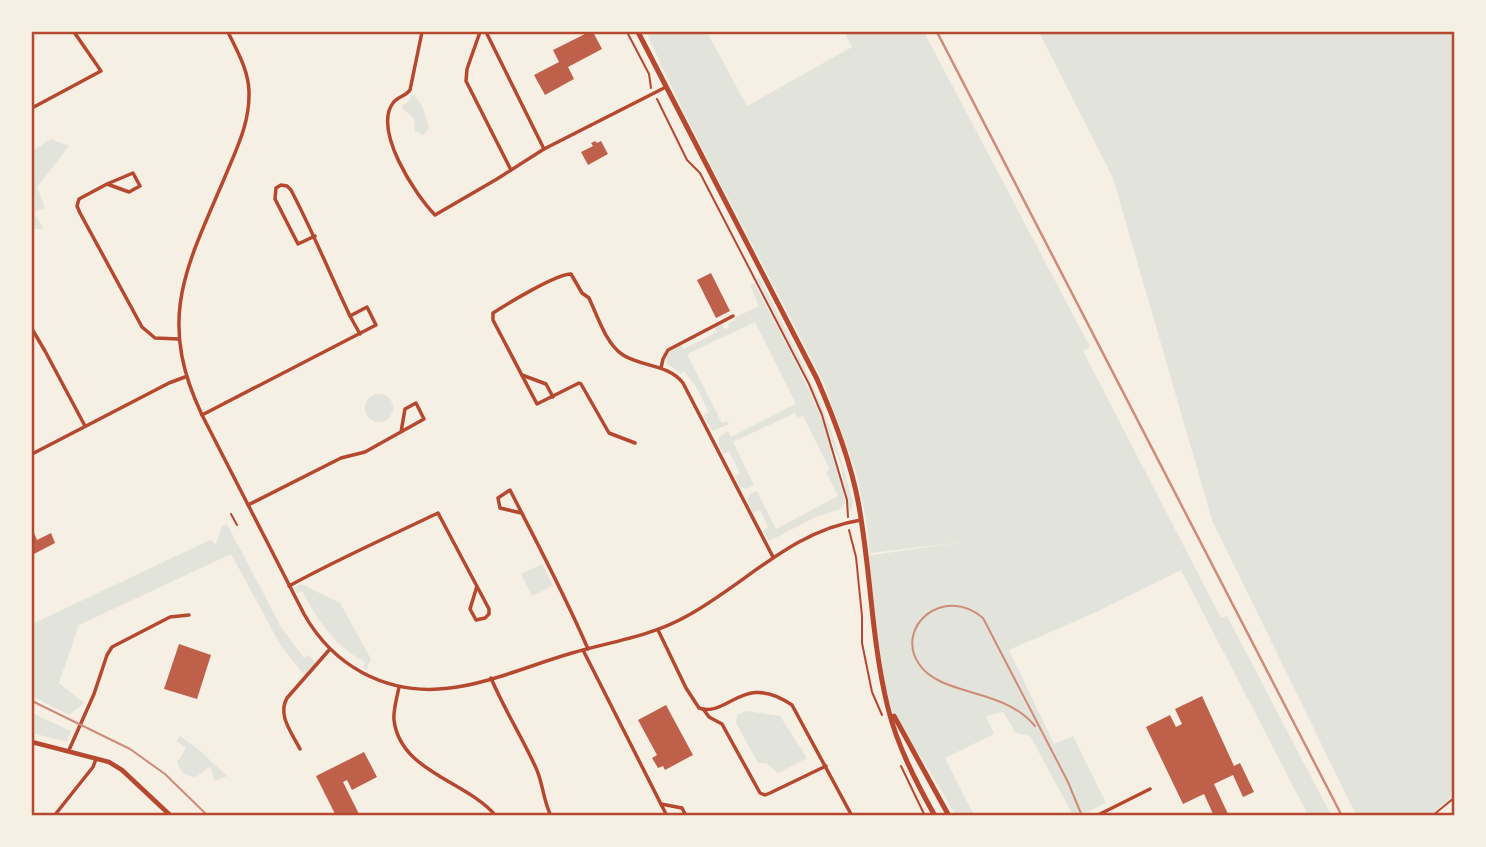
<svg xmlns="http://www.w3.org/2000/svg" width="1486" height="847" viewBox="0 0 1486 847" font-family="'Open Sans',sans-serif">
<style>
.green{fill:#e2e4dc}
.building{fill:#bf614a}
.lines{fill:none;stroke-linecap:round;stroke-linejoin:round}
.path{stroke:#b5482f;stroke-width:2}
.service{stroke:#b5482f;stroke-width:2}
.minor{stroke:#b5482f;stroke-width:3.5}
.tertiary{stroke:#b5482f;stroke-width:4.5}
.secondary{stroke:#b5482f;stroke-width:5}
.tram{stroke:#cf8b77;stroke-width:2}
.rail{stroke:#cf8b77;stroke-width:2.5}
.neatline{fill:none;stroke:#b5482f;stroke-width:2.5}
</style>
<rect width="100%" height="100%" fill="#f6efe4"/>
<g class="green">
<path d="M646 32H707L747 106 852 47 844 32H924L1090 347 1083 351 1221 618 1227 616 1331 815H1308L1181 570 1092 614 1009 650 1054 744 1073 736 1106 803 1087 812 1073 815 1030 736 1016 733 1003 712 986 716 994 734 945 758 974 815H956L916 749 912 751 892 710 885 686 866 556 963 542 870 553 865 514 856 472 824 383 680 105Z"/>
<path d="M1039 32H1454V796L1430 815H1356L1212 520 1113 178Z"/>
<path d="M412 94C424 104 425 115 429 128L423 135 415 131 414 118 402 108V106L408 102Z"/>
<path d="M51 139 69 146 37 187 45 208 34 212 43 229H32V151Z"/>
<path d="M756 277 760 279C799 355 833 418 853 503L850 513 841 465 810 383Z"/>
<path d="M754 283C786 345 838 433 845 503L840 509 816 517 769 541 763 531 768 527 760 510 753 513 747 500 750 494 757 491 776 529 838 496 826 472 830 470 803 416 798 418 795 413 733 442 754 485 746 489 740 487 735 476 740 473 729 451 723 454 719 445V437L728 431 731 437 796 404 755 322 687 354 722 423 727 421 729 424 713 431 703 416 709 412 695 385 684 371 681 374 666 363C666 352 672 350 681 345L684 349 717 332 714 327 722 324 725 329 729 327 728 324 735 320 734 318 759 306 750 285Z"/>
<circle cx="379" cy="408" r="14"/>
<path d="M227 524 281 627 304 658 308 655 317 664 306 677 281 646 231 554 79 625 59 683 84 703 69 715 32 696V624L210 540 216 544 222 526Z"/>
<path d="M542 564 553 586 532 596 521 574Z"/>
<path d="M301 584 340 603 371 659 366 670 363 667 365 662C335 647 317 619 302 591L297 593 294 588Z"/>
<path d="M747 711 780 716 807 758 778 773 766 763H758L736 723 737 715Z"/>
<path d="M32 713 71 731 67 742 32 733Z"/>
<path d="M180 736 198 749 227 776 215 781 210 767 196 777C185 776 181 772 177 762L186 748 177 741Z"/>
</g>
<g class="building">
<path d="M589 32H593L602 49 568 67 574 79 545 95 534 75 559 62 553 50Z"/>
<path d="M595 141 597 143 601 141 608 154 588 165 581 152 593 146 591 143Z"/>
<path d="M711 273 730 311 716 318 697 280Z"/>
<path d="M32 528 37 540 51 533 55 543 32 555Z"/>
<path d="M179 644 211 655 197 699 164 689Z"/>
<path d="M1202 696 1234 766 1240 763 1254 792 1243 797 1233 775 1214 784 1229 816H1214L1204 794 1183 804 1146 727 1170 715 1176 727 1182 724 1175 709Z"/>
<path d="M666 705 693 755 665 770 663 766 658 768 652 758 657 755 638 720Z"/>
<path d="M364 752 377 777 352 790 347 780 343 782 360 816H336L316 776Z"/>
</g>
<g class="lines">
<g class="path">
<path d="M627 32 649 74 651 88"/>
<path d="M657 99 687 160 700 173 809 384 822 415 847 500 848 517"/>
<path d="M849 530 856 557 862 616V643L872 692 882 715"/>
<path d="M901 766 925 816"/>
<path d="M1432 816 1454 798"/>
</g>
<path class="service" d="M231 514 237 525"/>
<g class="minor">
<path d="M228 32C237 51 248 69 249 91 250 121 238 146 227 172 188 265 155 316 202 415L304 614C318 639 337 659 363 673 435 711 500 674 572 653 610 642 652 636 687 616 747 583 791 531 861 520"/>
<path d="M422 32 410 90C406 96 397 97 393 103 373 130 415 195 435 215L497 179 544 149 666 87"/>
<path d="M480 32 467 69 466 81 511 170"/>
<path d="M486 32 544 149"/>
<path d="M32 108 101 71 74 32"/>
<path d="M107 184 133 173 140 186 129 192 107 184 79 199 77 206 80 213 142 327 155 338 179 339"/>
<path d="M315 236 298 244 275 199 276 188 281 185 287 186 291 190C313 232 330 274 350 316"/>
<path d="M32 329 45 351 85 426"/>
<path d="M661 368 663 359 668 350 733 316"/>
<path d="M522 375 546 384 553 397"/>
<path d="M202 415 376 325 367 307 350 316 360 334"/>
<path d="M635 443 609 433 581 384 579 383 537 404 493 320V313C507 304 556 274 571 274L582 293 589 298C597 315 606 344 623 355 642 367 668 364 683 383L773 557"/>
<path d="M32 454 169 383 185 377"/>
<path d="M248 505 341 458 365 452 424 419 416 403 405 409 401 432"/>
<path d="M521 513 500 508 498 498 510 490C537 543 565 595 588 649"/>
<path d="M289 586C338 559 388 537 438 513L489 609V614L485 618 476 620 470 609 477 586"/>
<path d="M658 630 686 688 699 708C728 718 743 671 792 705L852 816"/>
<path d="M583 650 667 816"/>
<path d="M491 678C504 709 522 737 536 768 543 783 543 800 551 816"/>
<path d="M399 687C397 698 393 710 394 720 400 772 467 781 496 816"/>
<path d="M704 710 709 717 722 724 760 793 765 795 770 793 826 766"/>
<path d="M300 749C292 733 277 715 287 698L330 649"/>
<path d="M69 750 94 694 107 655 112 647 170 617 189 615"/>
<path d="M661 804 682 808 686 816"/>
<path d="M54 816 93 767 96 759"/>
<path d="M1096 816 1150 789"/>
</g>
<path class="tertiary" d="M32 742 109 762 122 770 171 816"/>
<g class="secondary">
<path d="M638 32 817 379C834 418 850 459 858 501 871 569 871 640 888 708 897 745 916 782 935 816"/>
<path d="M894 716 949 816"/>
</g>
<g class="tram">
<path d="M32 701 130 749 165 774 208 816"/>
<path d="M1035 726C1003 687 941 697 919 664 894 627 944 584 983 618L1068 782 1082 816"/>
</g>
<path class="rail" d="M937 32 1342 816"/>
</g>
<rect width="1486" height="847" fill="none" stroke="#f6efe4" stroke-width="66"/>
<rect x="33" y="33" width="1420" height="781" class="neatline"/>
</svg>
